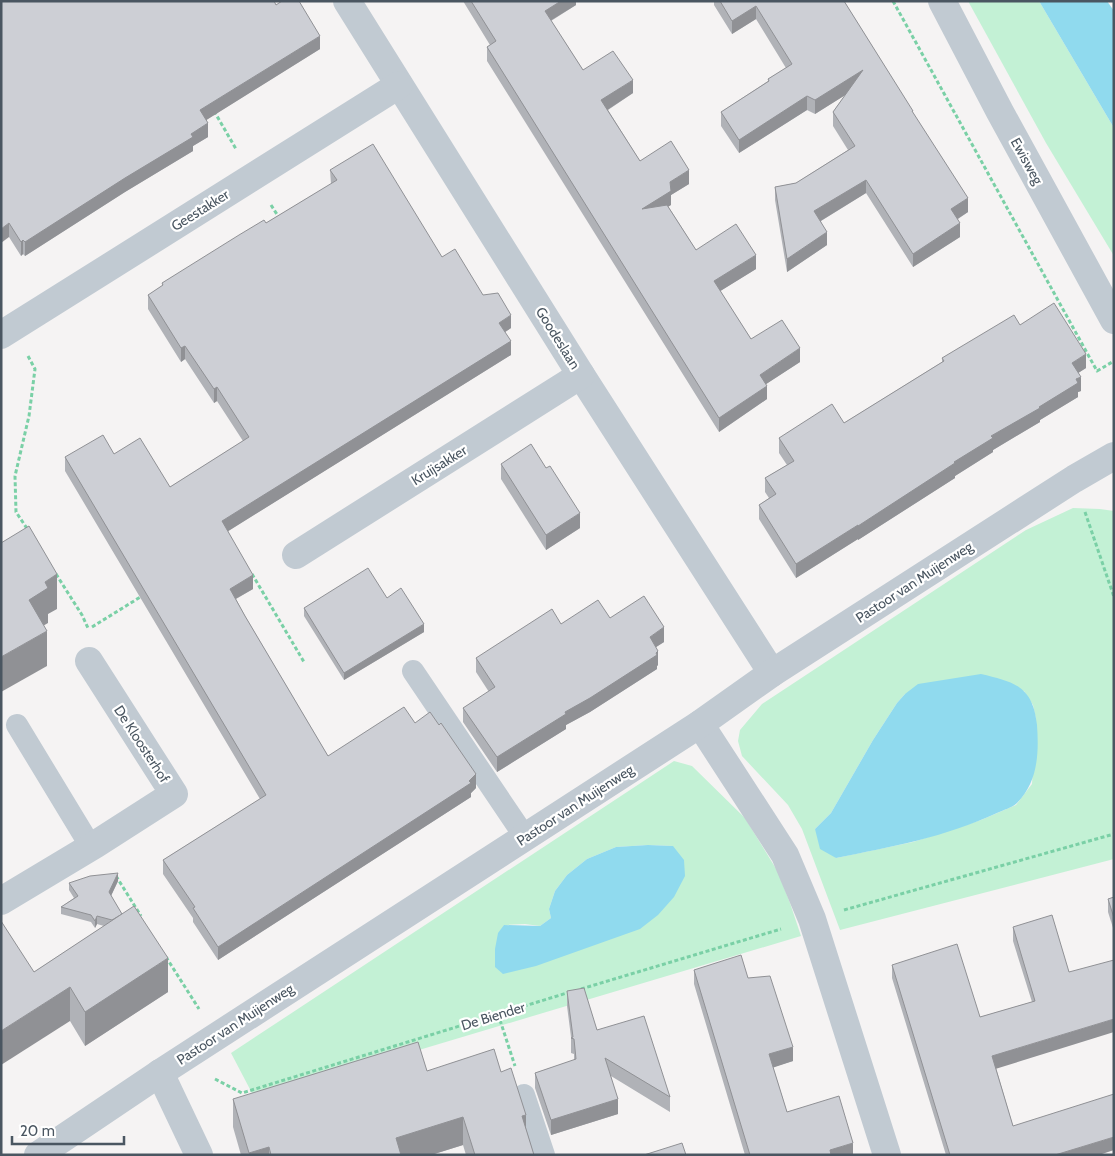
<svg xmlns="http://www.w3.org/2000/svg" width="1115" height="1156" viewBox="0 0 1115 1156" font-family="Cabin,sans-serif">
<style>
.green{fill:#c3f1d5;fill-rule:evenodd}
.water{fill:#90daee}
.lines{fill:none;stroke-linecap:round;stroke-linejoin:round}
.path{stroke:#7ad0a6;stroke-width:3;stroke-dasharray:4 2.5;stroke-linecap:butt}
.service{stroke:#c1cad2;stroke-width:22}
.minor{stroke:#c1cad2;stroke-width:28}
.tertiary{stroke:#c1cad2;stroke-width:28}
.wall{fill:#b0b2b7}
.shaded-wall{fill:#909195}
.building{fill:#cdcfd5;stroke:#909195}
.labels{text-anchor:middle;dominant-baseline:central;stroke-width:4.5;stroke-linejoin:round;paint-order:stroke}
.street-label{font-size:14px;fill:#4a5661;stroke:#fff}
</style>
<rect width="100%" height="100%" fill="#f5f3f3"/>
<g class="green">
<path d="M968 1H1039L1114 128V256L1046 143Z"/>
<path d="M1073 508 1100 509 1114 511V859L840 930 802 829 788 805 742 756 738 741 740 730 762 704 1026 530ZM1024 691 1033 705 1036 719 1032 784 1016 805 981 820 913 842 836 858 815 829 831 813 873 740 897 703 905 694Z"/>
<path d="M674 761 692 766 745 818 778 872 790 903 801 936 419 1050 253 1095 231 1053ZM648 845 673 846 495 967 504 925 525 924 540 926 551 918 549 909 555 891 567 875 587 859 616 847Z"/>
</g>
<g class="water">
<path d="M1039 1H1107L1114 11V128Z"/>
<path d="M981 674C1014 682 1033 686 1037 725 1039 753 1038 782 1017 803 1012 808 1003 810 997 813 946 837 890 847 836 858L820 849 815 829 831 813 873 740 897 703 905 694 918 684Z"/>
<path d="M648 845 673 846 684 860 685 876 674 897 658 915 640 929 536 966 503 974 495 967V949L498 933 504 925 540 926 551 918 549 909 555 891 567 875 587 859 616 847Z"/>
</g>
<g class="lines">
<g class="path">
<path d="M893 1 1097 371 1114 361"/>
<path d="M214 111 236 149"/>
<path d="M271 205 280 219"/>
<path d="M28 356 35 369 29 416 15 476 16 512 28 530"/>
<path d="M1085 512 1114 597"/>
<path d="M56 574 82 615 88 628"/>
<path d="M252 574 304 662"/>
<path d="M92 627 142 596"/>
<path d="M116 876 141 916"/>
<path d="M844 910 1114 834"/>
<path d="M166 957 199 1009"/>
<path d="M581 989 781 929"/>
<path d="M498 1014 515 1066"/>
<path d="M215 1079 242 1093 570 992"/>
</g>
<g class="service">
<path d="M413 671 525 837"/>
<path d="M17 725 91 847"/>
<path d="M524 1095 544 1155"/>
</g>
<g class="minor">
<path d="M347 1 581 375 772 673"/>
<path d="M1 335 399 85"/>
<path d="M296 555 581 375"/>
<path d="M700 724 785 855 812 919 887 1155"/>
<path d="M1 901 96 844 174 794 89 661"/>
<path d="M160 1073 199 1155"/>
<path d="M38 1155 160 1073 700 724 772 673 1074 479 1114 456"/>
</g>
<path class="tertiary" d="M942 1 1000 112 1114 320"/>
</g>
<g class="wall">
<path d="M1 1 276 5 320 49 206 120 208 137 193 146V151L125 192 25 256 23 254 21 256 9 237Z"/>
<path d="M463 1H576V5L551 21 583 70 633 93 608 110 640 161 689 184 671 195V205L668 206 696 250 756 269 720 291 751 339 800 362 766 384 767 399 719 432 487 61V47L490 45Z"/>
<path d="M714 1H844L913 113 968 212 958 219 960 237 913 267 866 193 821 221 827 245 787 272 775 200V187L796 183 848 150 833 126V112L845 95 815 114 807 110 739 153 721 126V112L768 81V79L786 68 756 19 732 34 714 5Z"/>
<path d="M330 170 442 257 483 295 511 328 505 332 511 355 228 531 253 589 236 599 245 616 328 756 415 723 476 788 471 793V797L218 960 193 922V918L163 874V860L260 799 65 471V457L114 454 170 487 243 441 217 401 214 403 185 359 181 362 148 309V295L162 286V283L266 223 331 184Z"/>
<path d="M1020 325 1086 368 1078 373 1081 391 1078 392V397L1040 420V422L993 450V452L955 476V478L858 540V539L796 578 759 519V505L769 498 765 492V478L787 465 779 453V438L844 423 942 362V358Z"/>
<path d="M501 464 580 528 546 550 501 479Z"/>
<path d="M387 598 424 632 344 680 304 616V608Z"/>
<path d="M610 618 664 642 656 647 658 665 657 666V669L590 712 566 725V729L497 772 463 722V708L489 692 476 672V658L561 624Z"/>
<path d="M118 881 111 896 168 992 85 1046 70 1021 34 972 104 926 97 924 95 928 91 922 61 914V907L74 898 69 890V883Z"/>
<path d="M1114 897V931L1108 912V899Z"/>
<path d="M1013 927 1069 972 996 1068 1013 1126 1099 1155H946L892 978V965L980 1017 1032 1002 1013 941Z"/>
<path d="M694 970 748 978 793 1061 773 1067 787 1112 853 1155H745L694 984Z"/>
<path d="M567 991 597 1030 670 1097V1112L611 1076 618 1114 551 1135 535 1088V1073L574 1060V1054L571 1053V1037L567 1006Z"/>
<path d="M427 1071 501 1072 526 1128 534 1155H466L463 1145 431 1155H241L233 1127V1099Z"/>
</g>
<g class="shaded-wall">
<path d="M561 1H576V5L545 24V11Z"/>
<path d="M756 6V19L732 34V21Z"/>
<path d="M320 36V49L200 124V110Z"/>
<path d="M863 70V84L815 114V100Z"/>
<path d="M633 80V93L601 114V100Z"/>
<path d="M807 96V110L739 153V140Z"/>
<path d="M208 123V137L193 146V151L125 192 25 256V242Z"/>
<path d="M689 170V184L671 195V205L642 223V209L670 182Z"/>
<path d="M866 180V193L814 225V211Z"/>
<path d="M968 198V212L951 223V209Z"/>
<path d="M9 223V237L1 243V229Z"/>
<path d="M960 223V237L913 267V254Z"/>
<path d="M827 232V245L787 272V259Z"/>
<path d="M23 240V254L21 256V242Z"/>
<path d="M756 255V269L714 295V281Z"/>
<path d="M511 315V328L499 336V323Z"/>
<path d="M511 341V355L222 535V521Z"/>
<path d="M185 346V359L181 362V348Z"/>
<path d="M800 348V362L760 388V375Z"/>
<path d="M1086 354V368L1072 377V363Z"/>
<path d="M1081 377V391L1078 392V397L1040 420V422L993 450V452L955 476V478L858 540V526L954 462 991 436 1039 407 1076 379Z"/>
<path d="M767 386V399L719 432V418Z"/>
<path d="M217 387V401L214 403V389Z"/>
<path d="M580 513V528L546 550V535Z"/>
<path d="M858 525V539L796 578V564Z"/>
<path d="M57 574V609L48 614V623L29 634V600L45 582Z"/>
<path d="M253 575V589L230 602V589Z"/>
<path d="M424 624V632L344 680V673Z"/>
<path d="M664 627V642L650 651V637Z"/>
<path d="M47 631V666L1 692V657Z"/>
<path d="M658 651V665L657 666V669L590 712 566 725V729L497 772V757L565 712Z"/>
<path d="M476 774V788L471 793V797L218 960V947L469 781Z"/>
<path d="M118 873V881L109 900V892Z"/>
<path d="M97 916V924L95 928V921Z"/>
<path d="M168 958V992L85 1046V1012Z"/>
<path d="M70 987V1021L1 1065V1031Z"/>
<path d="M1114 1019V1032L992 1070V1056Z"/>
<path d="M793 1047V1061L769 1069V1054Z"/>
<path d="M618 1099V1114L551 1135V1120Z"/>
<path d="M526 1115V1142L522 1116Z"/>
<path d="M463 1117V1145L431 1155H396V1138Z"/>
<path d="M1114 1137V1150L1099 1155H1055Z"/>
<path d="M853 1143V1155H830V1150Z"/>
<path d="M269 1147V1155H249V1153Z"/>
</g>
<g class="building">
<path d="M1 1H274L276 5 282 1H299L320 36 200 110 208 123 191 134 193 137 125 178 25 242 23 240 21 242 9 223 1 229Z"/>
<path d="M471 1H561L545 11 583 70 613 51 633 80 601 100 640 161 671 141 689 170 670 182 671 191 642 209 667 205 696 250 736 224 756 255 714 281 751 339 782 320 800 348 760 375 767 386 719 418 487 47 496 41Z"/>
<path d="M720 1H844L913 111H912L968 198 951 209 960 223 913 254 866 180 814 211 827 232 787 259 775 187 796 183 855 146 833 112 863 70 815 100 807 96 739 140 721 112 769 81 768 79 792 64 756 6 732 21Z"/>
<path d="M373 144 442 257 455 249 483 295 498 293 511 315 499 323 511 341 222 521 253 575 230 589 245 616 328 756 404 707 415 723 430 712 439 725 441 723 476 774 469 781 471 783 218 947 193 908 195 907 163 860 266 795 65 457 103 435 114 454 140 438 170 487 249 437 217 387 214 389 185 346 181 348 148 295 163 285 162 283 239 235 264 220 266 223 337 180 330 170Z"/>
<path d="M1054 303 1086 354 1072 363 1081 377 1076 379 1078 383 1039 407 1040 408 991 436 993 438 954 462 955 463 858 526V525L796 564 759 505 776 494 765 478 794 461 779 438 832 404 844 423 944 361 942 358 1014 315 1020 325Z"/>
<path d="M531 444 546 468 550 466 580 513 546 535 501 464Z"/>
<path d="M29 526 57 574 45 582 48 588 29 600 47 631 1 657V543Z"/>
<path d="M368 568 387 598 401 588 424 624 344 673 304 608Z"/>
<path d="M644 596 664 627 650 637 658 651 656 653 657 655 590 698 565 712 566 714 497 757 463 708 495 687 476 658 552 609 561 624 598 600 610 618Z"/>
<path d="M118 873 109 892 122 914 112 920 97 916 95 921 91 915 61 907 78 896 69 883 90 876Z"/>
<path d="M1114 897V918L1108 899Z"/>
<path d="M134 906 168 958 85 1012 70 987 1 1031V921L34 972Z"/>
<path d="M1052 915 1069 972 1114 960V1019L992 1056 1013 1126 1114 1094V1137L1055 1155H950L892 965 957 944 980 1017 1035 1001 1013 927Z"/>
<path d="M741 955 748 978 770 976 793 1047 769 1054 787 1112 839 1096 853 1143 830 1150 831 1155H750L694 970Z"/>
<path d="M584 988 597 1030 644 1016 670 1097 605 1058 618 1099 551 1120 535 1073 576 1059 574 1039 571 1038 573 1037 567 991Z"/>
<path d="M418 1042 427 1071 494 1049 501 1072 511 1068 526 1115 522 1116 534 1155H475L463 1117 396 1138 401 1155H271L269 1147 249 1153 233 1099Z"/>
<path d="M682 1143 686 1155H644Z"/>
</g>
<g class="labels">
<g class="street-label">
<text transform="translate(1027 161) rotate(61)">Ewisweg</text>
<text transform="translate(200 210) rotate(-32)">Geestakker</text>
<text transform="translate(558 338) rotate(58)">Goodeslaan</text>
<text transform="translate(439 465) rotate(-32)">Kruijsakker</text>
<text transform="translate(914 582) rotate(-33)">Pastoor van Muijenweg</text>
<text transform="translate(142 744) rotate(57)">De Kloosterhof</text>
<text transform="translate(575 805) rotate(-33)">Pastoor van Muijenweg</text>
<text transform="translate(493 1016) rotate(-17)">De Biender</text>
<text transform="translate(235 1024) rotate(-33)">Pastoor van Muijenweg</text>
</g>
</g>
<rect width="1115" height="1156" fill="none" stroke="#4a5661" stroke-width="5"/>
<path d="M12 1136v8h112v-8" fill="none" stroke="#4a5661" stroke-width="2.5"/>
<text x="20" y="1136" font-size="15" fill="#4a5661" stroke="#ffffff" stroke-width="4" paint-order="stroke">20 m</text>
</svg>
